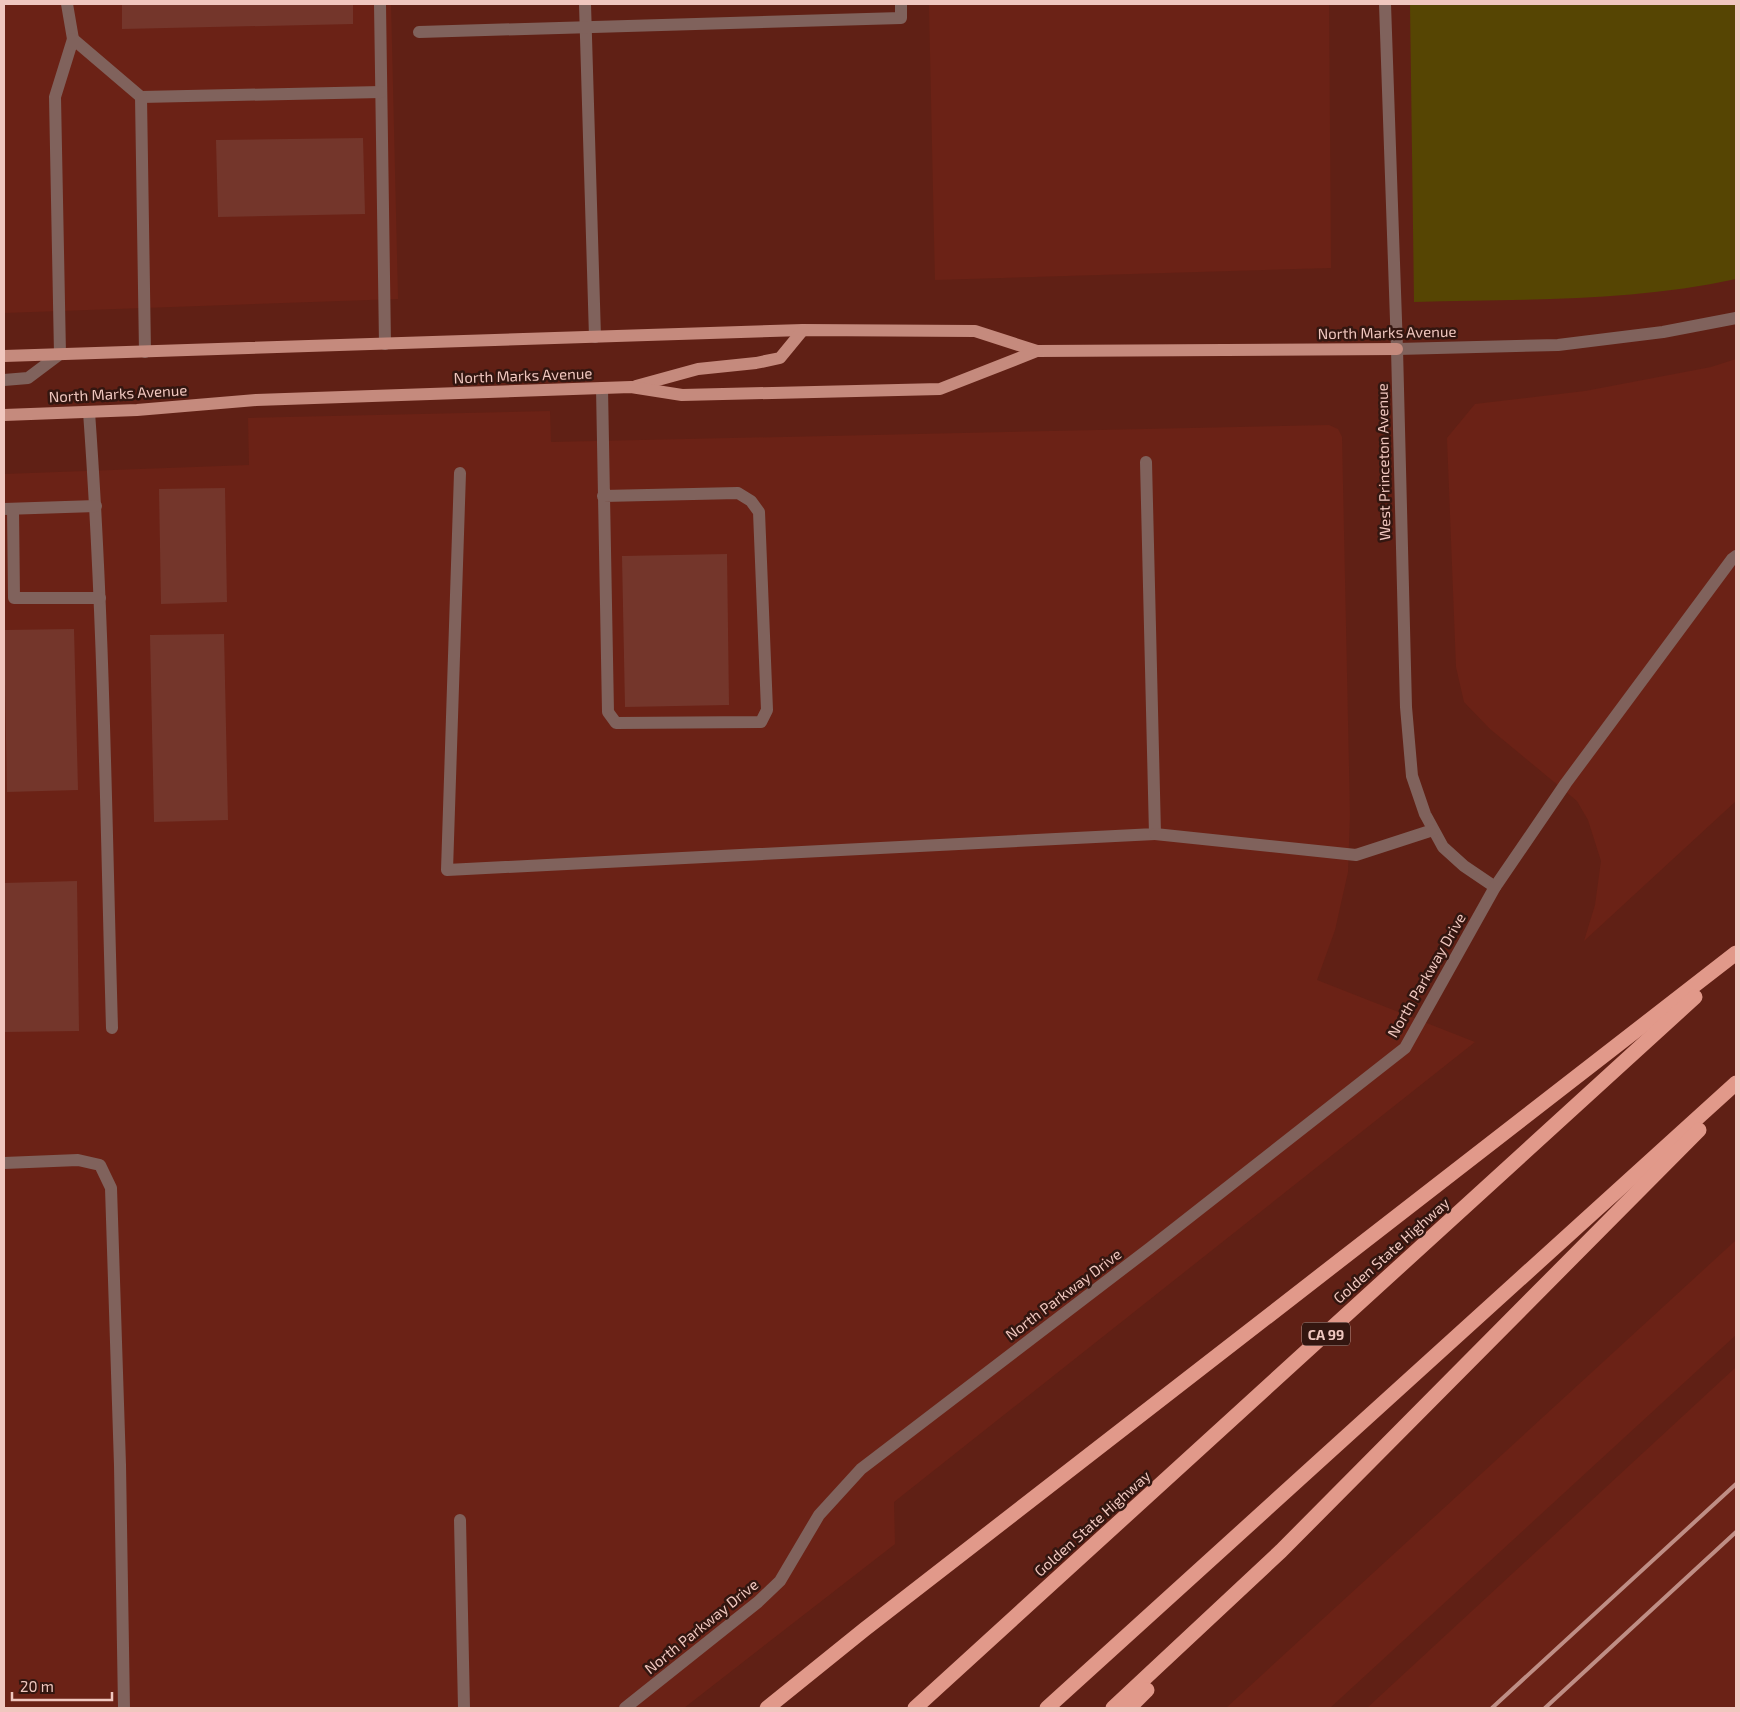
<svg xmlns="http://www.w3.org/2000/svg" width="1740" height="1712" viewBox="0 0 1740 1712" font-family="'Exo 2',sans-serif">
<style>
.built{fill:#6b2216}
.green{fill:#564503}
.building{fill:#74362b}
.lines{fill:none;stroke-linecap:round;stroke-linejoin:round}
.minor{stroke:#80625c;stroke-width:12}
.major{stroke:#c58a7d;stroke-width:12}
.highway{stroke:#e1998a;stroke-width:15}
.rail{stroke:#bf8e85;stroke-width:4}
.labels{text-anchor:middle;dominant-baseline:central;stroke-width:5;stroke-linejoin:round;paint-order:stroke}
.shield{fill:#331610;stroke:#b7928a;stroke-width:1}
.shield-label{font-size:14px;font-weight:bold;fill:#f0c7bf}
.street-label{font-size:15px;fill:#f0c7bf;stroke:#331610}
</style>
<rect width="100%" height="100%" fill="#602015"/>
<g class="built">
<path d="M4 4H391L398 299 4 313Z"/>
<path d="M929 4H1329L1331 268 935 280Z"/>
<path d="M1736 359V801L1584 941 1595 905 1601 861 1588 820 1577 801 1490 729 1464 702 1456 667 1447 438 1475 404 1585 391 1711 367Z"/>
<path d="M550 411 551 442 1329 425 1338 429 1342 437 1350 815 1348 872 1335 930 1317 980 1475 1042 894 1502 895 1544 684 1708H4V474L249 465 248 418Z"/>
<path d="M1736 1240V1335L1330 1708H1226Z"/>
<path d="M1736 1367V1708H1367Z"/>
</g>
<path class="green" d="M1410 4H1736V279C1631 302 1522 299 1414 302Z"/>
<g class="building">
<path d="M122 4H353V24L122 29Z"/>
<path d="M363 138 365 214 218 217 216 140Z"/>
<path d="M225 488 227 602 161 604 159 489Z"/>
<path d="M727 554 729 705 625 707 622 556Z"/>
<path d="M74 629 78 790 7 792 4 630Z"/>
<path d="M224 634 228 820 154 822 150 635Z"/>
<path d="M77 881 79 1031 5 1032 4 883Z"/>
</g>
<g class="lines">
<g class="minor">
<path d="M67 4 73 39"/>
<path d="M380 4 385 344"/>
<path d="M585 4 595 337"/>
<path d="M1385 4 1397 349 1406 707 1412 776 1425 814 1443 847 1464 866 1495 887"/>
<path d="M419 32 901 18V4"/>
<path d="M141 97 381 92"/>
<path d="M1397 349 1558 345 1663 332 1736 318"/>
<path d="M4 380 28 378 60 354 55 97 73 39 141 97 145 352"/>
<path d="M602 388 608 712 616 723 761 722 767 710 759 512 751 501 738 493 603 496"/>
<path d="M89 412C104 617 106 823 112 1028"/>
<path d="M460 473 447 870 1155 834 1146 462"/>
<path d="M4 509 96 506"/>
<path d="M13 509 14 598H100"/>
<path d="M1155 834 1356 855 1433 830"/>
<path d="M4 1163 78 1160 100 1165 111 1188 120 1465 124 1708"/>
<path d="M460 1520 464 1708"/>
<path d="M625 1708 758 1602 780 1581 819 1515 861 1469 1150 1248 1405 1048 1495 887 1566 783 1732 559 1736 556"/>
</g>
<g class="major">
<path d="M4 356 803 330 975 331 1037 351 1397 349"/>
<path d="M636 386 698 369 756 363 780 358 803 330"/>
<path d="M4 415 137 410 256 400 631 387 682 395 940 389 1037 351"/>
</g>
<g class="highway">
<path d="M767 1708 865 1629 1736 953"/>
<path d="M915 1708 1695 997"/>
<path d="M1047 1708 1736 1083"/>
<path d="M1113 1708 1281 1551 1699 1130"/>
<path d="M1129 1708 1147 1690"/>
</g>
<g class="rail">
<path d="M1492 1708 1736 1484"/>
<path d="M1545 1708 1736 1532"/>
</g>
</g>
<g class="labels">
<rect class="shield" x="1302" y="1322.5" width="48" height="23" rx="4"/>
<g class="shield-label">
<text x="1326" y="1334">CA 99</text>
</g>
<g class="street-label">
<text transform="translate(1387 332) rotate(-1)">North Marks Avenue</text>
<text transform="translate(523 375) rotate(-2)">North Marks Avenue</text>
<text transform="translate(118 393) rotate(-3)">North Marks Avenue</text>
<text transform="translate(1383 462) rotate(-91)">West Princeton Avenue</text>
<text transform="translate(1426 975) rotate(-60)">North Parkway Drive</text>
<text transform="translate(1391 1250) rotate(-42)">Golden State Highway</text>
<text transform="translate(1063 1294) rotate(-37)">North Parkway Drive</text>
<text transform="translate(1092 1523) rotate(-42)">Golden State Highway</text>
<text transform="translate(701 1626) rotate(-39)">North Parkway Drive</text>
</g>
</g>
<rect width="1740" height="1712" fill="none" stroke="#f0c7bf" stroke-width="10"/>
<path d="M12 1692v8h100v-8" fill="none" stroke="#f0c7bf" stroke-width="2.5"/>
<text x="20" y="1692" font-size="15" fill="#f0c7bf" stroke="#331610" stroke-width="4" paint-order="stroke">20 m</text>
</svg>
